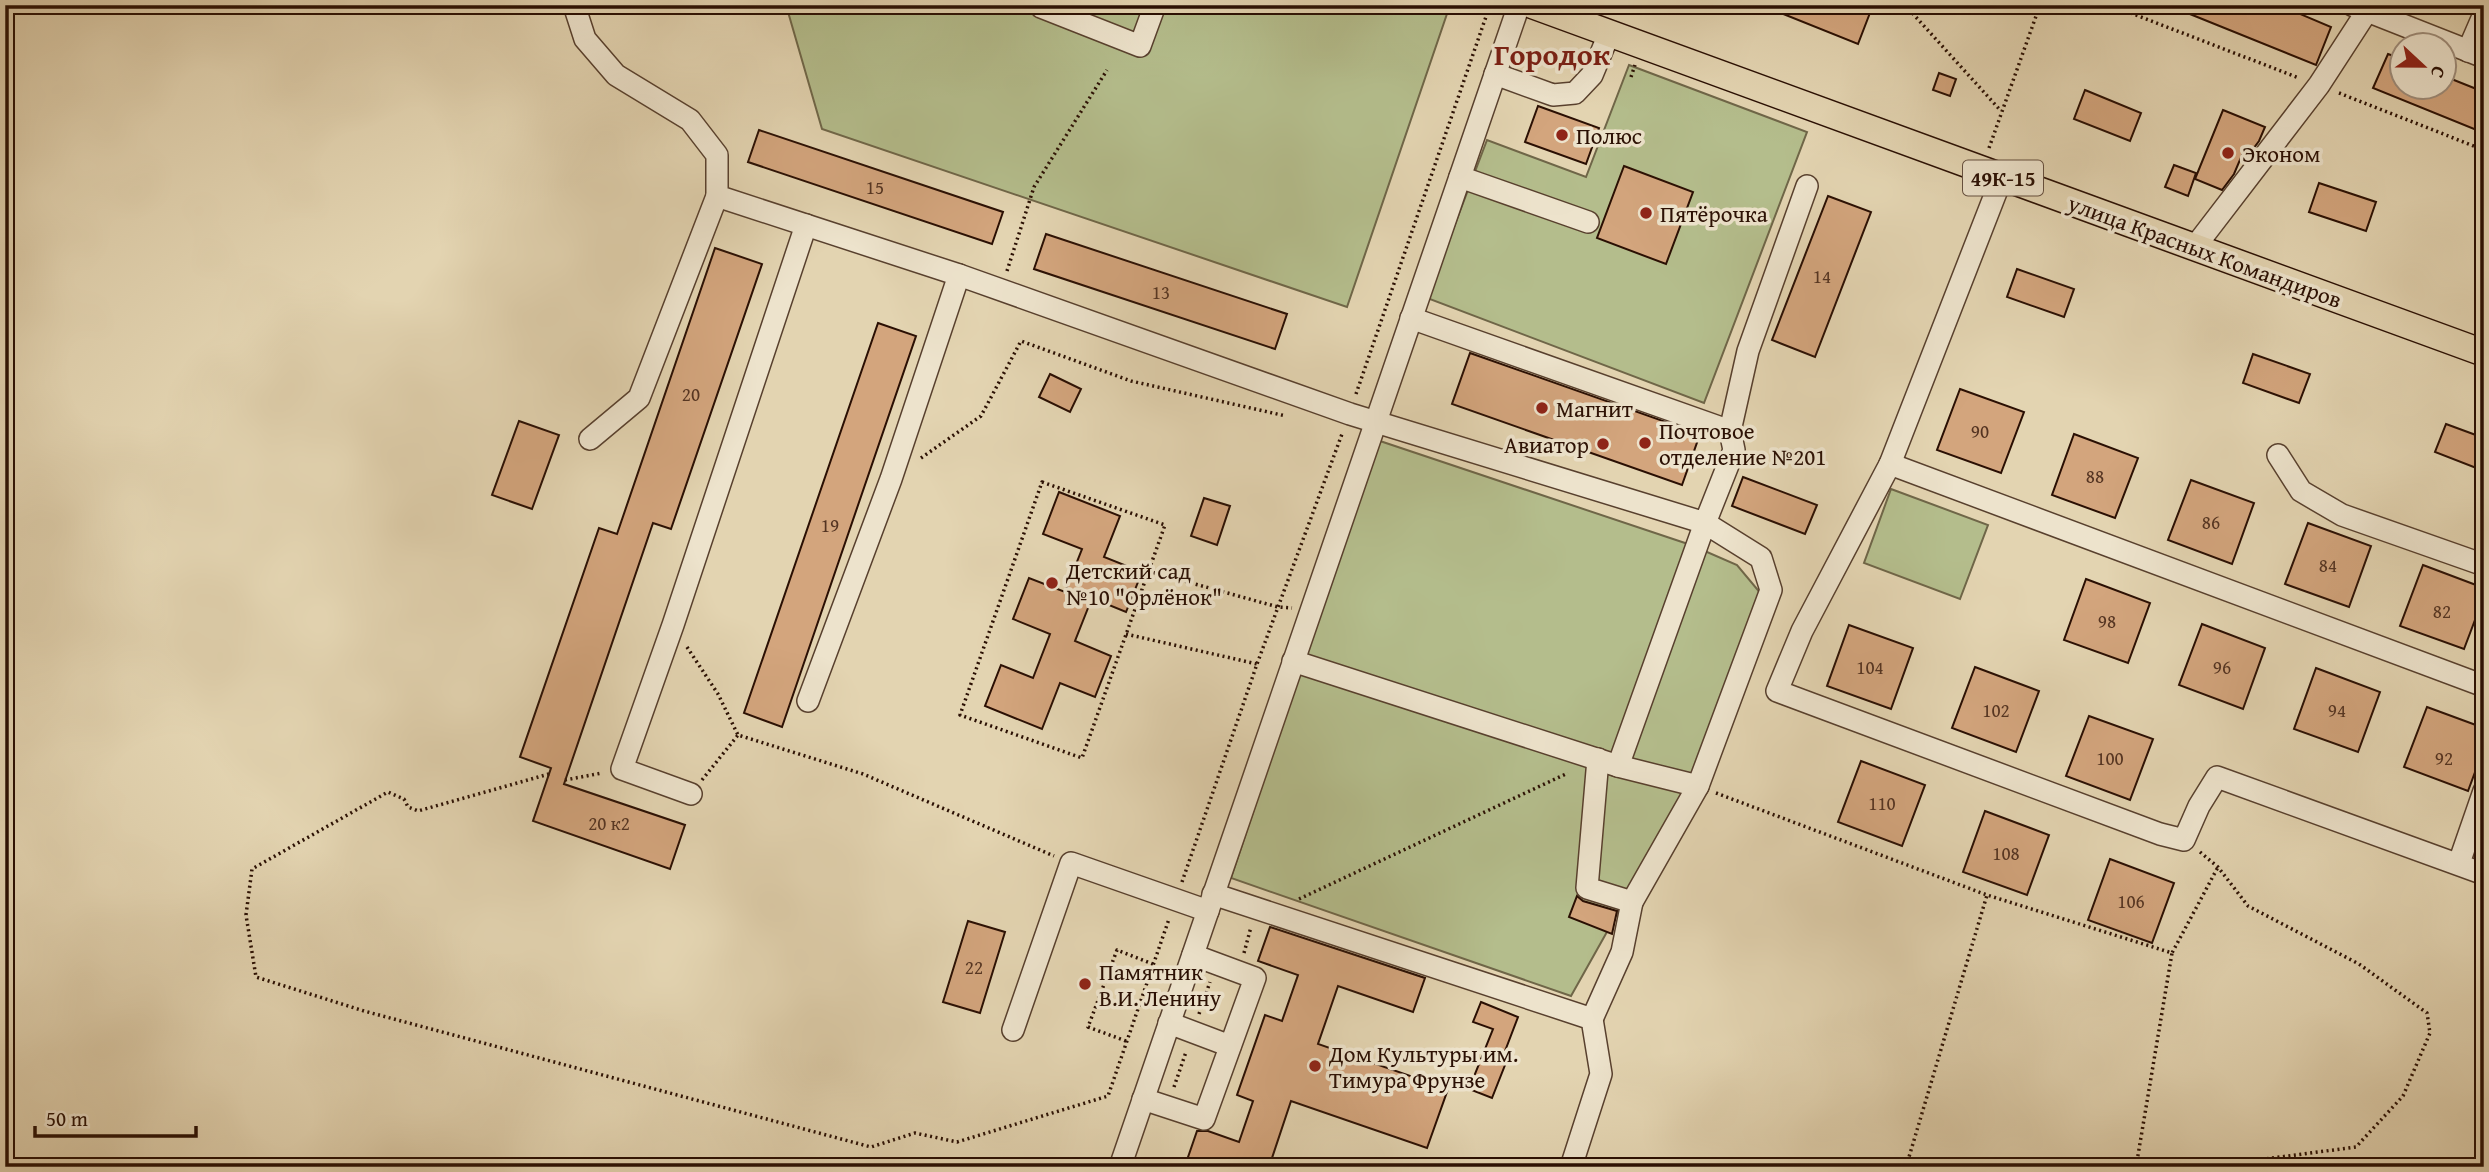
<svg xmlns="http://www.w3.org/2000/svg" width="2489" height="1172" viewBox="0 0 2489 1172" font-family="'Gentium Book Plus',serif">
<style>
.green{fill:#b4bd8c;stroke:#6f6648;stroke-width:2}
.building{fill:#d3a57d;stroke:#2a0f03;stroke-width:2}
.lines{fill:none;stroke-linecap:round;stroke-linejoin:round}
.minor-casing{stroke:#58402e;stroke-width:24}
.major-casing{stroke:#2a0f03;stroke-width:29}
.path{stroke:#2a0f03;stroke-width:3.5;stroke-dasharray:2 3.5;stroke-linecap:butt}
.minor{stroke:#ede3cc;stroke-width:21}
.major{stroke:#e3d4b1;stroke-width:26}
.poi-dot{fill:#8f2418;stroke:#ede3cc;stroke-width:2.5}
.labels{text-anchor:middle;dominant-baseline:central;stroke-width:7;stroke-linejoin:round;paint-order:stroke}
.number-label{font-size:19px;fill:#543422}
.shield{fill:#ede3cc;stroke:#644f3f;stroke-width:2}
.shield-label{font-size:21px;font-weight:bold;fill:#2a0f03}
.poi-label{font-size:23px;fill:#2a0f03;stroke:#ede3cc;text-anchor:start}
.street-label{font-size:23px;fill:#2a0f03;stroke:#ede3cc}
.district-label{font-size:30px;font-weight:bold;fill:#7a1f14;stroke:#ede3cc}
</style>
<rect width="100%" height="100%" fill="#e3d4b1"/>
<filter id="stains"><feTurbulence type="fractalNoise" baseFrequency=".00286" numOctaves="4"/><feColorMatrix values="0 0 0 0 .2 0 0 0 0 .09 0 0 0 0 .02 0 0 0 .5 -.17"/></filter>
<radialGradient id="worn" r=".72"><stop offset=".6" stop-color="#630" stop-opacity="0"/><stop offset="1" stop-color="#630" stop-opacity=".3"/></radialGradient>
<g class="green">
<path d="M786 5H1450L1347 307 822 129Z"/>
<path d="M1629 65 1807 132 1704 403 1427 298 1487 140 1586 177Z"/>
<path d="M1377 440 1691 545 1737 565 1762 595 1686 791 1571 996 1231 878Z"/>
<path d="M1891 489 1988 525 1960 599 1864 563Z"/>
</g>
<g class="building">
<path d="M1761 5H1873L1858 44Z"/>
<path d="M2279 5 2331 27 2316 65 2170 6Z"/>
<path d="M2388 54 2402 59V88H2444V76L2484 92V133L2373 88Z"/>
<path d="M1939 73 1956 79 1950 96 1933 90Z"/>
<path d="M2085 90 2141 113 2130 141 2074 119Z"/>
<path d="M1538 106 1599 128 1586 164 1525 142Z"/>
<path d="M2223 110 2265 127 2259 141 2247 157 2242 155 2234 174 2222 190 2195 179Z"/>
<path d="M759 130 1003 212 992 244 748 162Z"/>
<path d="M2174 165 2196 173 2188 196 2165 187Z"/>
<path d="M1624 166 1693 192 1666 264 1597 238Z"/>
<path d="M2319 183 2376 202 2366 231 2309 212Z"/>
<path d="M1828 196 1871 212 1815 357 1772 340Z"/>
<path d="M1046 234 1287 314 1275 349 1034 269Z"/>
<path d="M715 248 762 264 671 529 653 523 564 784 685 825 670 869 533 821 551 768 520 757 599 528 617 534Z"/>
<path d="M2017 269 2074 289 2064 317 2007 297Z"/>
<path d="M878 323 916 336 782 727 744 713Z"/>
<path d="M1470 353 1700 434 1682 485 1452 404Z"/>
<path d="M2253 354 2310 374 2299 403 2243 383Z"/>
<path d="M1050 374 1081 389 1070 412 1039 397Z"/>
<path d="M1960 389 2024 412 2001 473 1937 450Z"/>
<path d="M519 421 559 435 532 509 492 495Z"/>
<path d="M2446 424 2484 438V471L2435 452Z"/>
<path d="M2074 434 2138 458 2115 518 2052 495Z"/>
<path d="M1743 477 1817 505 1805 534 1732 506Z"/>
<path d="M2191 480 2254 503 2232 564 2168 540Z"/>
<path d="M1059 492 1120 516 1104 557 1142 572 1126 612 1092 598 1075 641 1111 656 1095 697 1060 683 1042 729 985 706 1001 665 1033 678 1050 634 1013 619 1029 578 1065 592 1082 549 1043 534Z"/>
<path d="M1204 498 1230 506 1217 545 1191 536Z"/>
<path d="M2308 523 2371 546 2349 607 2285 584Z"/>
<path d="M2423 565 2484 588V596L2464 649 2400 626Z"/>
<path d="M2086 579 2150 603 2128 663 2064 640Z"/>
<path d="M2202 624 2265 648 2243 709 2179 685Z"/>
<path d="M1849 625 1913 648 1891 709 1827 686Z"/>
<path d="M1975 667 2039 691 2016 752 1952 728Z"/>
<path d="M2316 668 2380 692 2358 752 2294 729Z"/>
<path d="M2427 707 2484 728V748L2468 791 2404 767Z"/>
<path d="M2089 716 2153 739 2130 800 2066 776Z"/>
<path d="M1861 761 1925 785 1902 846 1838 822Z"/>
<path d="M1985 811 2049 835 2027 895 1963 872Z"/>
<path d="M2110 859 2174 883 2152 943 2088 920Z"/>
<path d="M1577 896 1583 901 1617 911 1612 934 1569 917Z"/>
<path d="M968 921 1005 932 980 1013 943 1002Z"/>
<path d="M1270 927 1425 978 1413 1012 1338 986 1318 1044 1448 1089 1427 1148 1291 1101 1269 1167H1195L1186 1163 1197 1131H1208L1239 1142 1253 1101 1237 1095 1265 1015 1282 1021 1298 975 1258 961Z"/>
<path d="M1481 1002 1518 1017 1502 1059 1507 1060 1492 1098 1469 1089 1493 1029 1473 1022Z"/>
</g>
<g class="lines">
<defs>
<g id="minor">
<path d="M574 5 585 39 616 75 690 120 717 155V196L959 275 1350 414 1705 523 1734 450 1730 431 1411 318"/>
<path d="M1042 5 1041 7 1140 46 1155 5"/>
<path d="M2352 5 2484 57"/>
<path d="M2468 51 2484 14"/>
<path d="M1495 74 1553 95 1575 93 1592 75 1609 34"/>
<path d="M1460 177 1588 222"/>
<path d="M2002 177 1890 464 1802 631 1777 691 2160 834 2184 840 2199 806 2217 777 2484 874"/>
<path d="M2194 248 2319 85 2371 5"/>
<path d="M1730 431 1748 351 1807 186"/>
<path d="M590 439 639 398 717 196"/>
<path d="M2278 455 2301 491 2342 515 2484 565"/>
<path d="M1890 464 2484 686"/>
<path d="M1293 661 1618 766 1698 786"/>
<path d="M808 701 891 479 959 275"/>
<path d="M1598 759 1587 888 1632 902 1698 786 1771 590 1761 558 1705 523 1618 766"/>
<path d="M691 794 622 769 673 625 806 225"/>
<path d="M2459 863 2484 791"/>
<path d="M1213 894 1592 1019 1601 1074 1571 1167"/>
<path d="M1592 1019 1622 952 1632 902"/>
<path d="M1169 1023 1230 1046"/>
<path d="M1013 1030 1071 863 1208 911"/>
<path d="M1143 1099 1204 1119 1255 978 1193 955"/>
<path d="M1120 1167 1519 5"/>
</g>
<path id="major" d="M1532 5 2484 353"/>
</defs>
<use href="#minor" class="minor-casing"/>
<use href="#major" class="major-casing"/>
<g class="path">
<path d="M1905 5 2001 111"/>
<path d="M2110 5 2299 78"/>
<path d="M1631 77 1635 65"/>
<path d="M2339 93 2484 150"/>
<path d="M1989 148 2040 5"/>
<path d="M1007 271 1034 187 1107 70"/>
<path d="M1356 394 1490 5"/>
<path d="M921 458 981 416 1021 341 1131 381 1286 416"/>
<path d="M1042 482 1165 525 1082 758 960 715Z"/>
<path d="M1148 571 1278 607 1292 608"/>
<path d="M1126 634 1257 664"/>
<path d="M687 647 718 694 738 735 863 774 1054 856"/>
<path d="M549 774 418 811 408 807 404 799 388 792 252 869 246 915 256 977 364 1011 871 1147 915 1133 957 1142 1108 1096 1169 919"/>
<path d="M565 780 602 773"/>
<path d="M702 780 738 735"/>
<path d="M1716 793 1987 895 2172 953 2218 867"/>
<path d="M2200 852 2218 867 2248 906 2359 964 2427 1013 2430 1033 2403 1096 2356 1147 2204 1167"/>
<path d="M1182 882 1257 664 1342 434"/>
<path d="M1299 899 1568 773"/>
<path d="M1244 953 1251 927"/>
<path d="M1199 1014 1210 982"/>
<path d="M1126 1041 1088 1027 1117 950 1153 964"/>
<path d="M1174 1087 1186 1052"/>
<path d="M1906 1167 1987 895"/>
<path d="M2136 1167 2172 953"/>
</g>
<use href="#minor" class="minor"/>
<use href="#major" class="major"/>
</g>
<g class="poi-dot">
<circle cx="1562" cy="135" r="7"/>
<circle cx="2228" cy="153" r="7"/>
<circle cx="1646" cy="213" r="7"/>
<circle cx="1542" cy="408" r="7"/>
<circle cx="1645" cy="443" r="7"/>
<circle cx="1603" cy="444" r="7"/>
<circle cx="1052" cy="583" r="7"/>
<circle cx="1085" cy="984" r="7"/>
<circle cx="1315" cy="1066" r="7"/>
</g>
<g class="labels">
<g class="number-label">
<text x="875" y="187">15</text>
<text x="1822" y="276">14</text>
<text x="1161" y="292">13</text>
<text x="691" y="394">20</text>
<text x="1980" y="431">90</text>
<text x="2095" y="476">88</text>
<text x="2211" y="522">86</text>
<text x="830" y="525">19</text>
<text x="2328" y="565">84</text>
<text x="2442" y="611">82</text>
<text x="2107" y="621">98</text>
<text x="1870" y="667">104</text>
<text x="2222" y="667">96</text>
<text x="1996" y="710">102</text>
<text x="2337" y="710">94</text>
<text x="2110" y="758">100</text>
<text x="2444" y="758">92</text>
<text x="1882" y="803">110</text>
<text x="609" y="823">20 к2</text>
<text x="2006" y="853">108</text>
<text x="2131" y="901">106</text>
<text x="974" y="967">22</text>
</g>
<rect class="shield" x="1963" y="160.5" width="80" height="35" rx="5"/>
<g class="shield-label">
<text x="2003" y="178">49К-15</text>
</g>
<g class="poi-label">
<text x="1576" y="135">Полюс</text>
<text x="2242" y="153">Эконом</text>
<text x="1660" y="213">Пятёрочка</text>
<text x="1556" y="408">Магнит</text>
<text x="1659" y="430">Почтовое<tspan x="1659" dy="26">отделение №201</tspan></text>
<text x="1589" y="444" text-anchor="end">Авиатор</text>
<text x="1066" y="570">Детский сад<tspan x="1066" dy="26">№10 "Орлёнок"</tspan></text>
<text x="1099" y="971">Памятник<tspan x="1099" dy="26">В.И. Ленину</tspan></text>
<text x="1329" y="1053">Дом Культуры им.<tspan x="1329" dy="26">Тимура Фрунзе</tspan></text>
</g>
<g class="street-label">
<text transform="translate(2205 251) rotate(20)">улица Красных Командиров</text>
</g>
<g class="district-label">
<text x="1552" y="54">Городок</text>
</g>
</g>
<rect width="2489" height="1172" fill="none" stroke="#e3d4b1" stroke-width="28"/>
<rect x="7" y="7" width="2475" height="1158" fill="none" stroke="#2a0f03" stroke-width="3.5"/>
<rect x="14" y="14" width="2461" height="1144" fill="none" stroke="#2a0f03" stroke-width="2"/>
<g transform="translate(2423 66) rotate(112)"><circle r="33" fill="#ede3cc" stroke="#9f8e7c" stroke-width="2"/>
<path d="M0-5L12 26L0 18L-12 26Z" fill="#8f2418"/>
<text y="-10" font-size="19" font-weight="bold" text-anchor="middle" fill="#2a0f03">С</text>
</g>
<path d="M35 1126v10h161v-10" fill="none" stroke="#2a0f03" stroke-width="3.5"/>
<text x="46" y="1126" font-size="21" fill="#2a0f03" stroke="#ede3cc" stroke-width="5" paint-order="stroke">50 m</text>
<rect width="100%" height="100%" filter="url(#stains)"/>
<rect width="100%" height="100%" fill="url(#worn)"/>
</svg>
